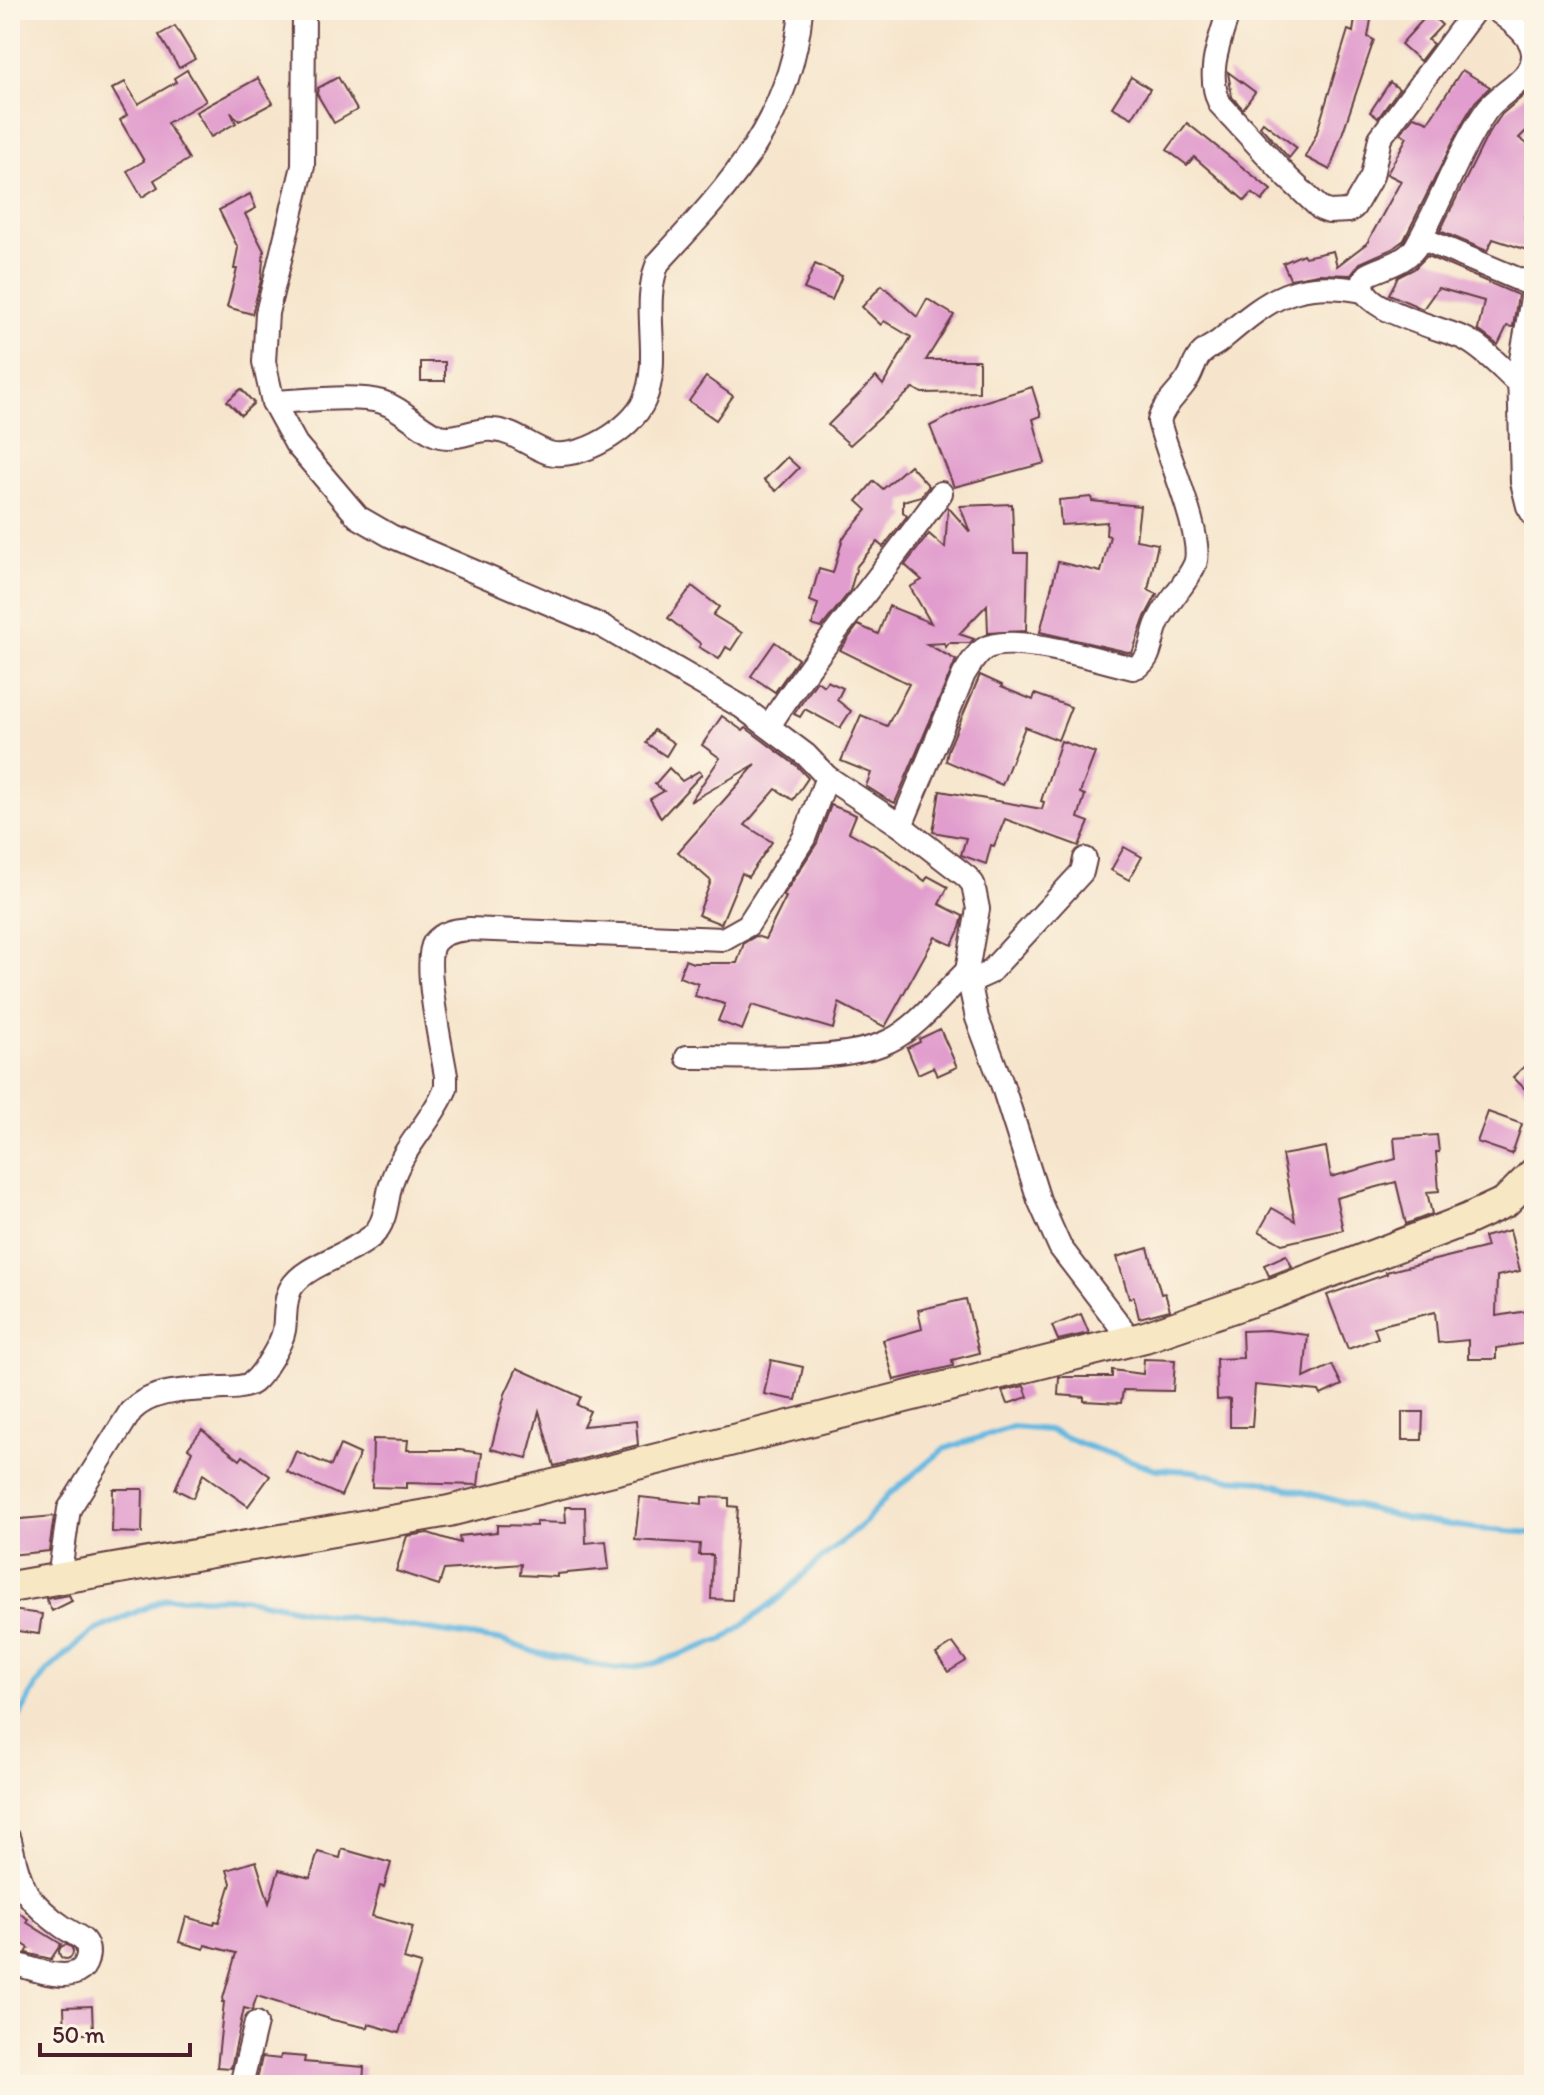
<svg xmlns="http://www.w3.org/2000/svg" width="1544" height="2095" viewBox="0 0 1544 2095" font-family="Itim,sans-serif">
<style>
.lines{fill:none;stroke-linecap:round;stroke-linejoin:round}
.stream{stroke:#65b8e1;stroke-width:6}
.building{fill:#e19dcd}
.street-casing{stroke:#643d43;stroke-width:26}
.secondary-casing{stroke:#643d43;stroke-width:34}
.street{stroke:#fff;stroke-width:22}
.secondary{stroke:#f7e8c3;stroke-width:30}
</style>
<rect width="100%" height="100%" fill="#fcf5e5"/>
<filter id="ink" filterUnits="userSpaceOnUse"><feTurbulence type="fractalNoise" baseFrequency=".0125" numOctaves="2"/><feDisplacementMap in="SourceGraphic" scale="16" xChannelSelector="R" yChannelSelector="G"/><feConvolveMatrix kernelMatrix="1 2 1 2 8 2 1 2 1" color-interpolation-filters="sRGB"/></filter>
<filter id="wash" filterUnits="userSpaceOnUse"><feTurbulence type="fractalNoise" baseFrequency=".006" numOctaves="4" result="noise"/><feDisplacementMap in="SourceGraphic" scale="32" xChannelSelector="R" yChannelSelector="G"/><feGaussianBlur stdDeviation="1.8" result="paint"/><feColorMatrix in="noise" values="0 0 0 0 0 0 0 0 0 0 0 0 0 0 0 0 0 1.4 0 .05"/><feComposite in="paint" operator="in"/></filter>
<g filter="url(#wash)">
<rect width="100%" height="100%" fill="#f6e5cc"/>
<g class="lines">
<path class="stream" d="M10 1734 37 1684 48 1670 76 1645 92 1632 167 1598H244L317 1613 503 1641 537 1653 616 1669 653 1664 724 1639 783 1595 808 1570 865 1522 888 1495 944 1449 1012 1427 1049 1430 1081 1444 1156 1469 1192 1471 1226 1479 1260 1481 1408 1519 1479 1529 1534 1533"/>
</g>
<g id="blocks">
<g class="building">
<path d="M1356 12 1372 14 1368 37 1374 40 1330 170 1305 157 1316 135 1348 30 1353 32Z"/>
<path d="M1429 13 1442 25 1428 40 1433 44 1420 61 1401 44Z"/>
<path d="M175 26 195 59 179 68 159 35Z"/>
<path d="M187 70 206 101 167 123 189 159 154 180 158 187 142 197 127 171 144 161 120 120 127 115 112 89 125 82 138 104 176 82 174 78Z"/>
<path d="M1462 70 1490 87 1475 102 1464 120 1404 240 1392 249 1360 263 1351 275 1318 274 1290 279 1283 263 1303 254 1305 257 1333 251 1337 266 1367 243 1401 181 1387 174 1407 137 1401 133 1414 116 1428 122Z"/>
<path d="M1228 72 1255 92 1243 109 1232 97Z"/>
<path d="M338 77 357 110 334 123 317 94 318 88Z"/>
<path d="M1131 77 1150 89 1132 118 1112 107Z"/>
<path d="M258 78 273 103 239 121 231 112 236 123 211 137 196 112Z"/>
<path d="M1390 82 1399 89 1378 118 1370 112Z"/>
<path d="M1529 91 1534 96V123L1519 138 1534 149V205L1525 217 1534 220V229L1527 250 1493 239 1487 251 1440 231 1488 134 1502 114Z"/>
<path d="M1263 122 1297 148 1289 158 1260 126Z"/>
<path d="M1187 123 1271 190 1262 201 1252 193 1245 201 1194 157 1187 165 1167 150Z"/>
<path d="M250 194 256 208 245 214 264 251 261 280 252 314 227 307 237 269H234L238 248 219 210Z"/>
<path d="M1427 256 1518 295 1513 327 1507 326 1498 345 1478 330 1484 301 1438 288 1423 309 1389 294 1398 277 1414 269Z"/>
<path d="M815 264 842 276 832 300 804 289Z"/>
<path d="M882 285 917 317 927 299 954 315 926 360H979V392L922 393 913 388 850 445 828 425 876 377 883 385 911 337 884 321 881 325 862 307Z"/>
<rect x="421" y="362" width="24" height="19"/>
<path d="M706 377 733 396 716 420 689 401Z"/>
<path d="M1032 387 1041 416 1033 419 1045 463 954 487 930 426 970 406Z"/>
<path d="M241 389 254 403 241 415 227 401Z"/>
<path d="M787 457 799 468 776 491 764 480Z"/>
<path d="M910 465 929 486 921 496 903 501V512L907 516 883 547 877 542 857 566 850 591 821 628 812 625 818 604 810 601 819 569 833 573 843 538 867 510 857 501 874 481 883 489Z"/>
<path d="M1091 497 1092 501 1140 506 1136 540 1158 544 1148 590 1157 594 1145 617 1132 653 1040 632 1058 562 1101 572 1110 536 1106 535 1107 522 1061 525 1059 500Z"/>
<path d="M1012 504 1014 553H1028L1026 631 988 633 987 605 959 634 974 639 970 643H949L946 647 944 643 927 644 956 660 895 803 888 800 866 786 871 773 841 761 861 715 887 726 909 684 840 650 858 625 878 634 889 606 931 623 910 587 922 580 905 565 929 534 945 548 948 507 970 532 960 506Z"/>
<path d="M692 586 719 607 713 615 742 633 731 650 726 647 719 659 699 647 701 644 668 618Z"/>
<path d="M775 642 798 659 775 692 751 676Z"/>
<path d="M980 675 1002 685 1001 687 1033 700 1035 694 1071 707 1058 740 1025 727 1002 785 946 761 948 750Z"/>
<path d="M817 681 824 686 827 681 843 688 837 700 851 711 840 728 805 709 800 717 794 714Z"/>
<path d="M722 716 743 731 746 728 797 766 808 778 793 800 776 789 745 825 772 842 748 877 742 873 721 924 698 915 711 881 678 852 756 764 690 802 720 758 702 745Z"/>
<path d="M654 730 674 743 666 756 646 743Z"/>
<path d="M1061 741 1095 753 1080 793 1085 795 1078 818 1089 822 1079 846 1005 819 994 846 991 845 986 864 961 855 966 838 933 832 940 791 1042 809 1044 802 1041 801Z"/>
<path d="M669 768 682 781 699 771 702 774 661 818 650 799 664 791 655 784Z"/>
<path d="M831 805 856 815 849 832 885 852 925 881 928 876 948 887 939 904 963 916 960 928 952 945 935 937 885 1027 839 1003 833 1029 752 1005 742 1030 718 1021 725 1004 695 996 698 984 679 977 685 960 693 963H737L744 943 756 936 765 939 786 897 783 896 817 843Z"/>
<path d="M1124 847 1142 857 1129 880 1111 870Z"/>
<path d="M940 1029 957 1067 937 1076 933 1067 918 1074 907 1048 920 1042 919 1039Z"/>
<path d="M1534 1057V1098L1513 1077Z"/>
<path d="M1488 1112 1522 1124 1512 1154 1477 1142Z"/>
<path d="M1437 1135 1439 1152H1436L1439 1191 1427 1192 1432 1214 1406 1224 1396 1182 1336 1198 1343 1230 1282 1244 1259 1231 1272 1208 1295 1221 1282 1155 1326 1147 1331 1177 1396 1159 1394 1138Z"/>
<path d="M1510 1230 1520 1271 1497 1276 1496 1316 1534 1310V1342L1496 1348V1359H1468V1340L1438 1343 1435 1312 1374 1327 1378 1338 1348 1349 1327 1295 1387 1274 1386 1272 1487 1247 1484 1237Z"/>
<path d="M1148 1248 1161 1294 1165 1293 1170 1310 1139 1318 1134 1297 1129 1298 1117 1257Z"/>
<path d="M1286 1255 1292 1267 1269 1276 1264 1265Z"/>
<path d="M966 1299 979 1353 952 1360 953 1366 894 1380 883 1340 922 1329 918 1310Z"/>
<path d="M1081 1314 1089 1333 1058 1340 1052 1326Z"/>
<path d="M1267 1330 1308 1335 1304 1378 1332 1365 1342 1385 1321 1395 1319 1391 1255 1385 1252 1427H1230V1399L1217 1400 1216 1359 1243 1358 1242 1331Z"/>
<path d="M1144 1359 1175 1360 1173 1391 1123 1390 1121 1403 1084 1401V1397L1058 1395 1059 1377H1112V1370L1143 1374Z"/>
<path d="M771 1360 803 1367 796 1400 764 1394Z"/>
<path d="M517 1368 581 1397 577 1405 590 1411 583 1426 636 1421 638 1445 554 1466 539 1411 527 1458 491 1449 505 1394Z"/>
<path d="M1024 1386 1028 1397 1007 1404 1002 1391Z"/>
<path d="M1402 1412H1423L1422 1440H1402Z"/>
<path d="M202 1430 240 1460 243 1456 270 1476 248 1506 203 1474 193 1498 175 1489 192 1451 188 1448Z"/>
<path d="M373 1439 408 1440 407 1450H460L482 1453 478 1485 406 1483V1488L372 1487Z"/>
<path d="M340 1445 360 1454 341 1496 287 1472 296 1451 331 1466Z"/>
<path d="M113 1489H143L142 1533 112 1532Z"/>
<path d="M640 1497 702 1504V1497L729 1498V1506L738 1507 732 1600 711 1599 713 1555H699L700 1544 635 1540Z"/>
<path d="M565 1507H585L586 1543 606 1541 609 1569 557 1574V1577L520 1575 521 1564 444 1570 439 1585 396 1571 407 1536 428 1533 460 1543 459 1536 497 1532V1525L536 1526V1522L566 1523Z"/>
<path d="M54 1516 49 1551 10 1555V1520Z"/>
<path d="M69 1595 72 1601 52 1611 46 1599Z"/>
<path d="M11 1610 42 1614 39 1634 10 1630Z"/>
<path d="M953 1643 966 1661 948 1672 936 1654Z"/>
<path d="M342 1849 391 1863 384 1887 380 1886 372 1916 413 1927 404 1959 421 1964 399 2033 369 2024 368 2028 333 2020 257 1996 252 2010 244 2008 231 2068 217 2067 224 2002H222L236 1953 205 1945 204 1949 179 1942 186 1917 214 1925 215 1921 219 1922 231 1883 227 1870 256 1861 269 1903 279 1870 310 1878 318 1852 340 1858Z"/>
<path d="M10 1907 28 1919 26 1922 61 1944 51 1959 26 1953 29 1948 15 1939 10 1947Z"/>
<circle cx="66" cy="1952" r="7"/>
<path d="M92 2006 93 2034H65L64 2007Z"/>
<path d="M281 2055 305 2057 304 2062 364 2067 363 2085 256 2084 262 2057 280 2059Z"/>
</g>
</g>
</g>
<g filter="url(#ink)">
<use href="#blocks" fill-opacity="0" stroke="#643d43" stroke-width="2"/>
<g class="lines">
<defs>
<g id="street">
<path d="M304 10 303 166 267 313 264 362 273 402 296 444 358 517 391 536 602 626 742 707 806 755 827 777 901 826 967 877 973 884 978 909 967 971 977 1018 1002 1084 1039 1200 1060 1247 1131 1340"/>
<path d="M1229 10C1220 41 1205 73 1220 104L1288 178 1321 209 1329 212 1349 211 1354 207 1372 176 1380 138 1475 10"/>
<path d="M1496 10C1510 21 1534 36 1533 56 1532 81 1499 92 1486 111 1457 153 1441 204 1415 248 1403 264 1384 266 1367 275 1342 308 1449 329 1467 340 1487 351 1503 370 1520 385"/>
<path d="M1421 238 1534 286"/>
<path d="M1534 287 1519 371 1522 482 1528 506 1534 516"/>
<path d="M273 402C302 401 356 394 382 402 401 408 416 425 434 434 454 443 473 428 493 430 514 431 530 447 549 453 580 461 632 429 644 401 663 358 640 307 658 263 729 186 792 120 801 10"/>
<path d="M769 726C821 645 885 572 941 493"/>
<path d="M901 826 964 674C970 665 975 655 984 649 1011 632 1101 661 1133 668 1153 663 1150 638 1158 622 1167 601 1186 585 1195 564 1205 538 1166 453 1159 421 1163 405 1178 394 1187 380 1193 372 1194 360 1202 353 1208 347 1216 345 1222 339 1271 297 1296 279 1363 291"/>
<path d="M969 982 989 973 1082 872 1085 859"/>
<path d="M687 1057C741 1056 843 1064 889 1041 917 1028 945 992 967 971"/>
<path d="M59 1578 69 1509 131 1411C154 1387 192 1391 223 1388 233 1388 245 1388 253 1382 263 1374 282 1343 284 1330 286 1317 284 1300 291 1288 305 1264 352 1255 373 1235 387 1221 386 1201 391 1184 402 1147 432 1122 446 1088V1076C442 1050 422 962 434 943 442 932 456 930 469 929L723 939 748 925 804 838 827 777"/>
<path d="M10 1840C14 1858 18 1877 27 1893 35 1905 51 1919 63 1927 69 1931 79 1936 84 1941 88 1946 89 1953 87 1959 80 1990 28 1967 10 1962"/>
<path d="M241 2085 256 2023"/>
</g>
<path id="secondary" d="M10 1587 449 1511 1145 1337 1272 1294 1466 1220 1505 1202 1534 1173"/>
</defs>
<use href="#street" class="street-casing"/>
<use href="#secondary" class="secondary-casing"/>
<use href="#street" class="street"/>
<use href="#secondary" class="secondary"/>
</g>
</g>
<rect width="1544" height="2095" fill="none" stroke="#fcf5e5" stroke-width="40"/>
<path d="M40 2043v12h150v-12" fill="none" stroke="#4a1f2b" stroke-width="4"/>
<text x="52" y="2043" font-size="24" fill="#4a1f2b" stroke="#fcf5e5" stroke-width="6" paint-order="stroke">50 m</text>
</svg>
